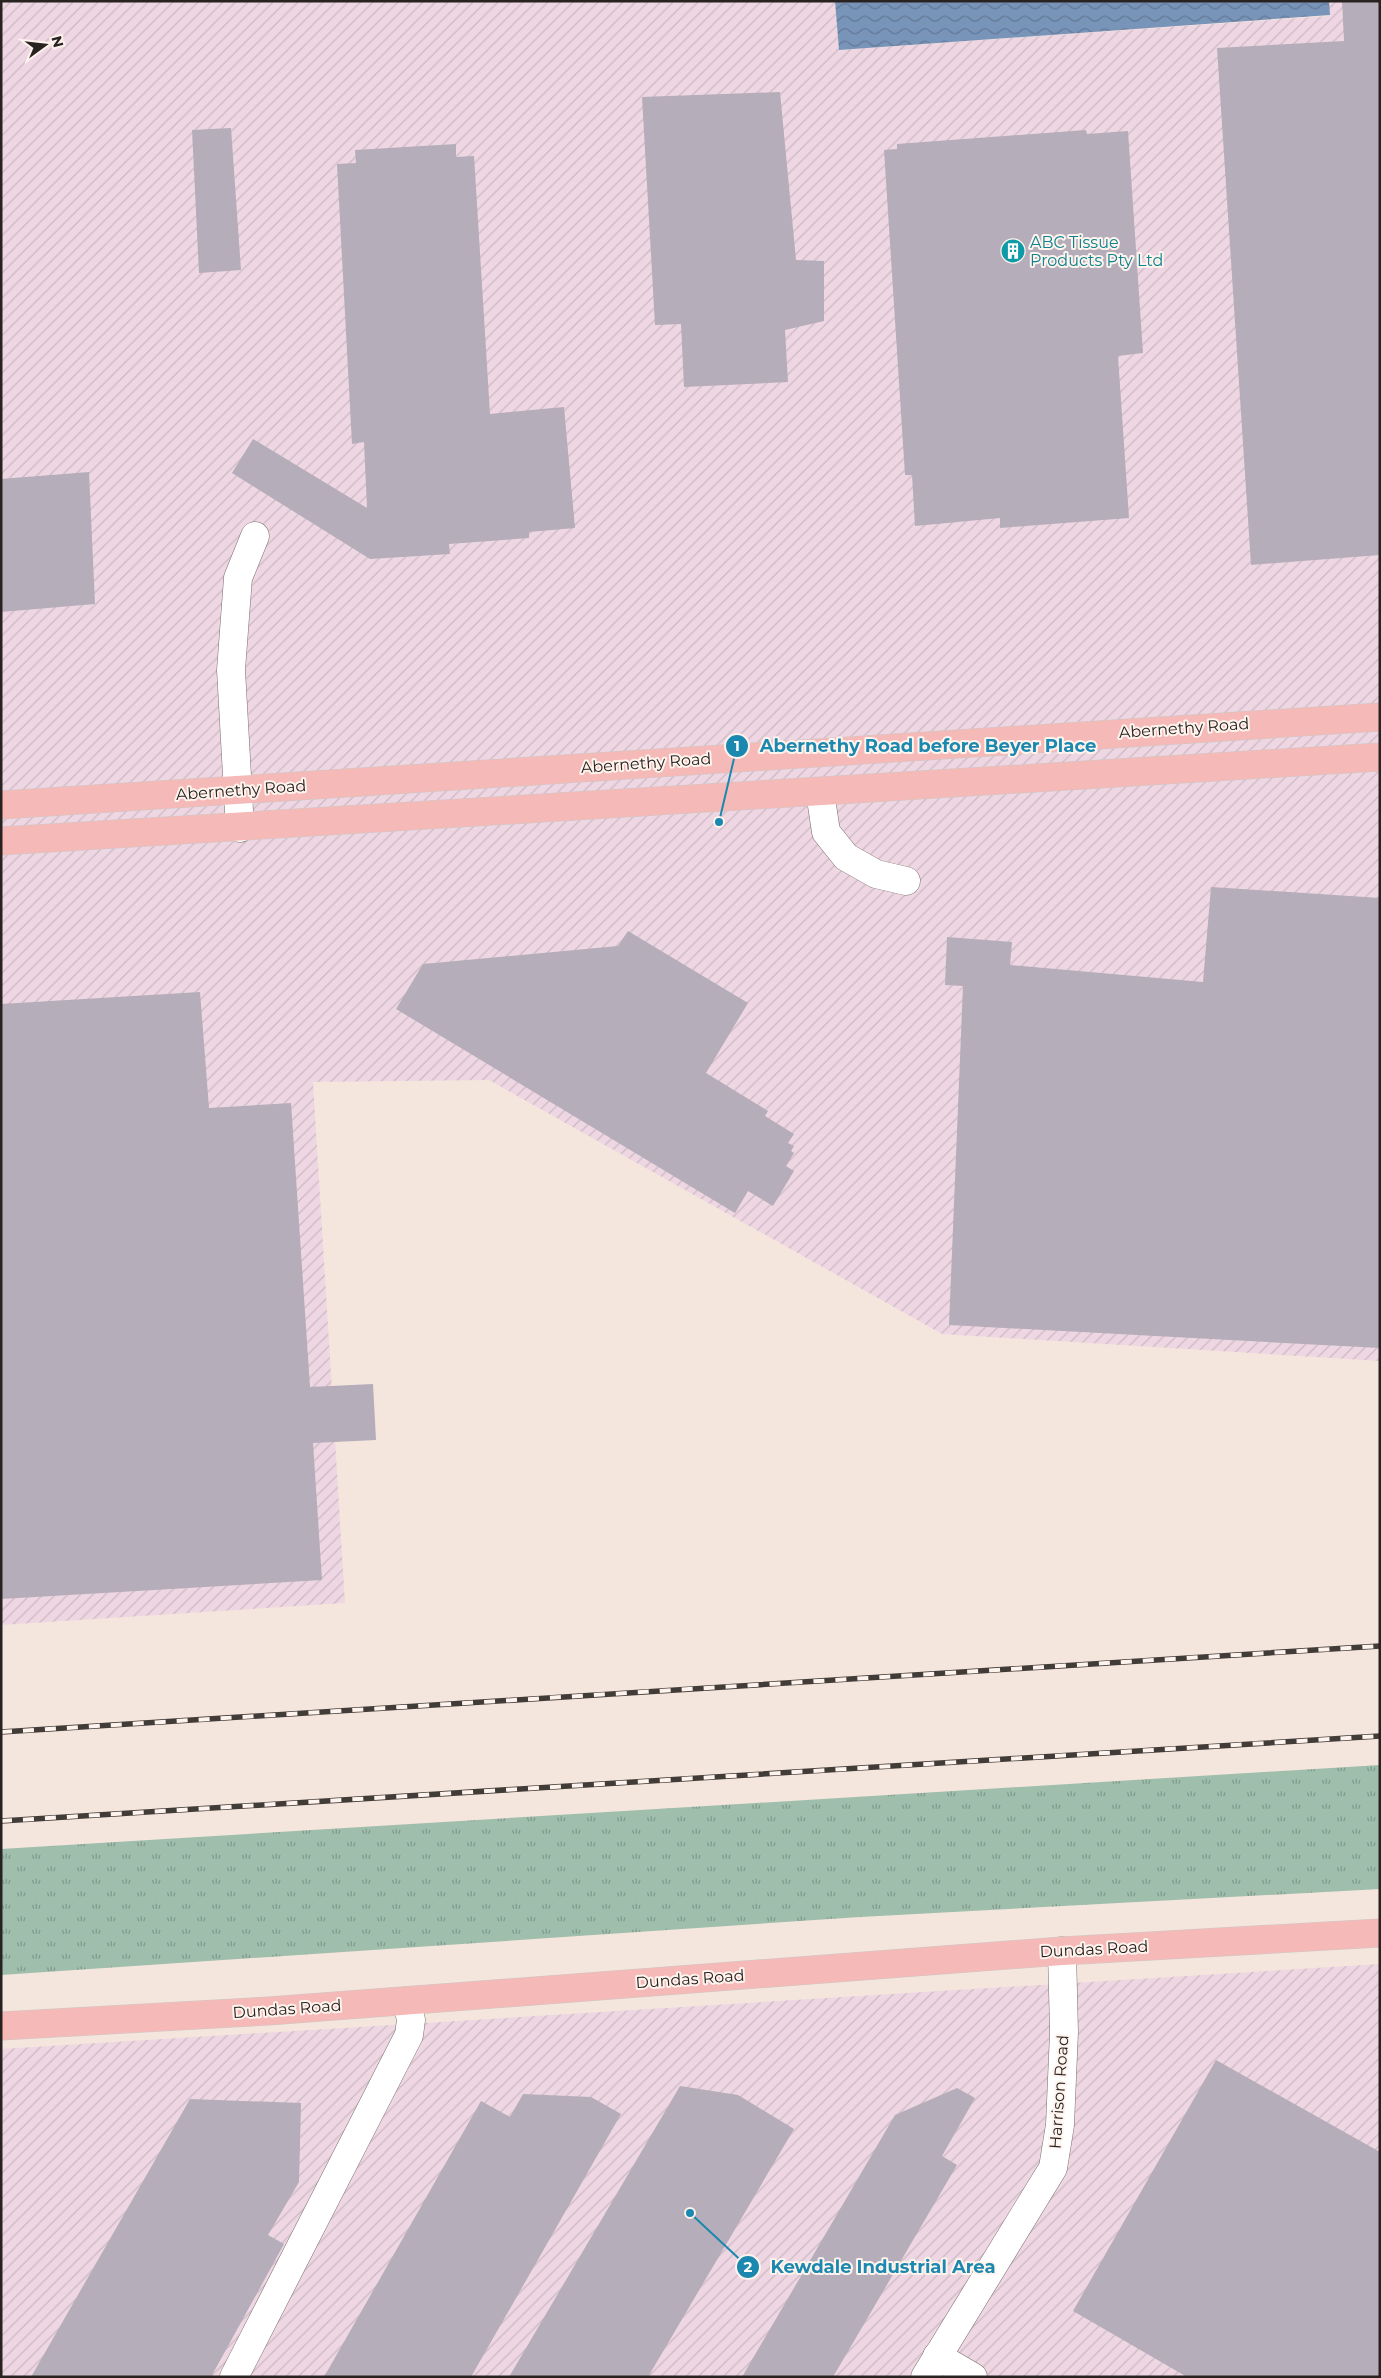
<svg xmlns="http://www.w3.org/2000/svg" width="1381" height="2378" viewBox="0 0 1381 2378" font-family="Montserrat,sans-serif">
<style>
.industrial{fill:url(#industrial-furrows)}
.grass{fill:url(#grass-tufts)}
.water{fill:url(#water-waves)}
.building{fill:#b5adb9}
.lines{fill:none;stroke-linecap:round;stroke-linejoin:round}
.minor-casing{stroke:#7b6e67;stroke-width:29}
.major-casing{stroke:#cbcac9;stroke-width:29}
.minor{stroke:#fff;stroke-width:28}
.major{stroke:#f5b9b7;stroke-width:28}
.rail-casing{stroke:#423c38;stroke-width:5.5}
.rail{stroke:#fff3ed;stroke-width:4;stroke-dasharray:11;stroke-linecap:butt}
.labels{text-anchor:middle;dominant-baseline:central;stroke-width:4;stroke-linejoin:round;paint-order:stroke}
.culture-label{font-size:16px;fill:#0d838f;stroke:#fff3ed;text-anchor:start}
.street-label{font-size:16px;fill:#282320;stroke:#fff3ed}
.leader{fill:none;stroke:#1b88af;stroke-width:2}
.callout-dot{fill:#1b88af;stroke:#fff3ed;stroke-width:2}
.mark-label{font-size:15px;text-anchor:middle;font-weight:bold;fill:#fff}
.callout-label{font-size:18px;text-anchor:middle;font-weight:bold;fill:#1b88af;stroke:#fff3ed;stroke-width:4;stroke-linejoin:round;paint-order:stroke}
</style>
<defs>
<pattern id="industrial-furrows" width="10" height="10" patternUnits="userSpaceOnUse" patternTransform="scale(1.25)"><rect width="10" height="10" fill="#eed7e3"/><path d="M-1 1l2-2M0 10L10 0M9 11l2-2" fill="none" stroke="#ccb8c2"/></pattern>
<pattern id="grass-tufts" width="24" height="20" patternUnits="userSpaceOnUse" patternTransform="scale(1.25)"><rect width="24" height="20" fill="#9fbeac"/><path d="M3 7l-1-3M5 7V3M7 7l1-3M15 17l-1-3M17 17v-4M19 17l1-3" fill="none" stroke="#829a8c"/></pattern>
<pattern id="water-waves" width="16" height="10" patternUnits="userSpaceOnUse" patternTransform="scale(1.25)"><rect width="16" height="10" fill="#7994b9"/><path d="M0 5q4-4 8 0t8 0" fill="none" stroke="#637896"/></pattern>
</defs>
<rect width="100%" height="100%" fill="#f4e5dd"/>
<g class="industrial">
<path d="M1 1H835L839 50 1329 16V1H1380V1361L942 1334 489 1080 313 1082 345 1603 1 1625Z"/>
<path d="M1380 1964V2377H1V2049Z"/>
</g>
<path class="grass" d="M1380 1765V1889L860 1917 1 1975V1849Z"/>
<path class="water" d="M835 1H1329L1330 15 839 50Z"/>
<g class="building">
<path d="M1342 1H1380V555L1251 565 1217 48 1344 41Z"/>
<path d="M780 92 796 260 824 261V321L785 330 788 382 684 387 681 324 655 325 642 97Z"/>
<path d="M231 128 241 270 199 273 192 130Z"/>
<path d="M1086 130 1087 134 1128 131 1143 353 1118 356 1129 518 1000 528V518L915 526 912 475H905L884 150 897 149V144Z"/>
<path d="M456 144V157L474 156 490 414 564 407 575 528 529 532V538L449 544 450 554 370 559 232 473 253 439 367 508 364 442 352 444 337 164 356 163 355 150Z"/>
<path d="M89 472 95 604 1 612V479Z"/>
<path d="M1211 887 1380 898V1348L949 1325 963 986 945 985 947 937 1012 942 1010 965 1203 982Z"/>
<path d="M628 931 748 1003 706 1073 768 1111 765 1116 794 1134 788 1143 794 1146 791 1151 794 1153 786 1166 794 1171 773 1206 748 1191 735 1213 396 1009 423 964 618 946Z"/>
<path d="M200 992 209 1108 291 1103 310 1387 373 1384 376 1440 313 1443 322 1580 1 1599V1004Z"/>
<path d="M1216 2060 1380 2152V2377H1187L1073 2311Z"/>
<path d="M680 2086 738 2095 794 2129 648 2377H509Z"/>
<path d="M957 2088 975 2098 942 2156 957 2165 833 2377H742L895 2115Z"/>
<path d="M523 2094 591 2097 621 2114 471 2377H324L481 2101 510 2117Z"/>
<path d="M190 2099 301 2103 299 2182 268 2235 284 2244 211 2377H31Z"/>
</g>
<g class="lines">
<defs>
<g id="minor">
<path d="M820 792 826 832 846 857 876 874 906 881"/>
<path d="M240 828 231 670 238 578 255 536"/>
<path d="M937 2356 973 2377"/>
<path d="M234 2377 409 2035 411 2020 407 2001"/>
<path d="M925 2377 1053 2168 1060 2125 1064 2032 1062 1951"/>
</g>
<g id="major">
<path d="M1 805 1380 717"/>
<path d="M1 841 1380 757"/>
<path d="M1 2026 269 2011 1062 1951 1380 1933"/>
</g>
</defs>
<use href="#minor" class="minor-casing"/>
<use href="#major" class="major-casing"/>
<use href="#minor" class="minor"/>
<use href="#major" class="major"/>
<defs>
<g id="rail">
<path d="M1 1732 1380 1646"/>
<path d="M1 1821 1380 1736"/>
</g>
</defs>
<use href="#rail" class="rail-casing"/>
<use href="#rail" class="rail"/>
</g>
<defs>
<symbol id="building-disc" viewBox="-11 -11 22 22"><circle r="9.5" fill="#0f9aa8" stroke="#fff3ed"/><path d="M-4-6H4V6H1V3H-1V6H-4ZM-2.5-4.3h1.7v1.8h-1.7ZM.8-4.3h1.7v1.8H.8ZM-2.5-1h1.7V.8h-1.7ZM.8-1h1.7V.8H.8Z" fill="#fff"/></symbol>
</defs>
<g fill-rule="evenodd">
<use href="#building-disc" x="999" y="237" width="28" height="28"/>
</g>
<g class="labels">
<g class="culture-label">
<text x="1030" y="242">ABC Tissue<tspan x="1030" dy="18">Products Pty Ltd</tspan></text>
</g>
<g class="street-label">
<text transform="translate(1184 728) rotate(-4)">Abernethy Road</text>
<text transform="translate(646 763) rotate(-4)">Abernethy Road</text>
<text transform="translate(241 790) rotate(-4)">Abernethy Road</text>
<text transform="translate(1094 1949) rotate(-3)">Dundas Road</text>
<text transform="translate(690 1979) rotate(-4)">Dundas Road</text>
<text transform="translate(287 2009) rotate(-4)">Dundas Road</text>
<text transform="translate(1059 2092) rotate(-86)">Harrison Road</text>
</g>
</g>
<path class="leader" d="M719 822L737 746M690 2213L748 2267"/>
<g class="callout-dot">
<circle cx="719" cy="822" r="5"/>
<circle cx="690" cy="2213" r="5"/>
<circle cx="737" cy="746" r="12"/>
<circle cx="748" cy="2267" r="12"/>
</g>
<g class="mark-label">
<text x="737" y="751">1</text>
<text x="748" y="2272">2</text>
</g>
<g class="callout-label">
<text x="928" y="752">Abernethy Road before Beyer Place</text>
<text x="883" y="2273">Kewdale Industrial Area</text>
</g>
<rect width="1381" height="2378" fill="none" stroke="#282320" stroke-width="5"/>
<g transform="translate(45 45) rotate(75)" stroke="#fff3ed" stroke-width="4" paint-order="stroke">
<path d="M0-4L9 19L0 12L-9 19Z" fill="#282320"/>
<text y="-8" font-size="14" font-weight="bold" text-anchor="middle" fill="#282320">N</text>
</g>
</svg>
